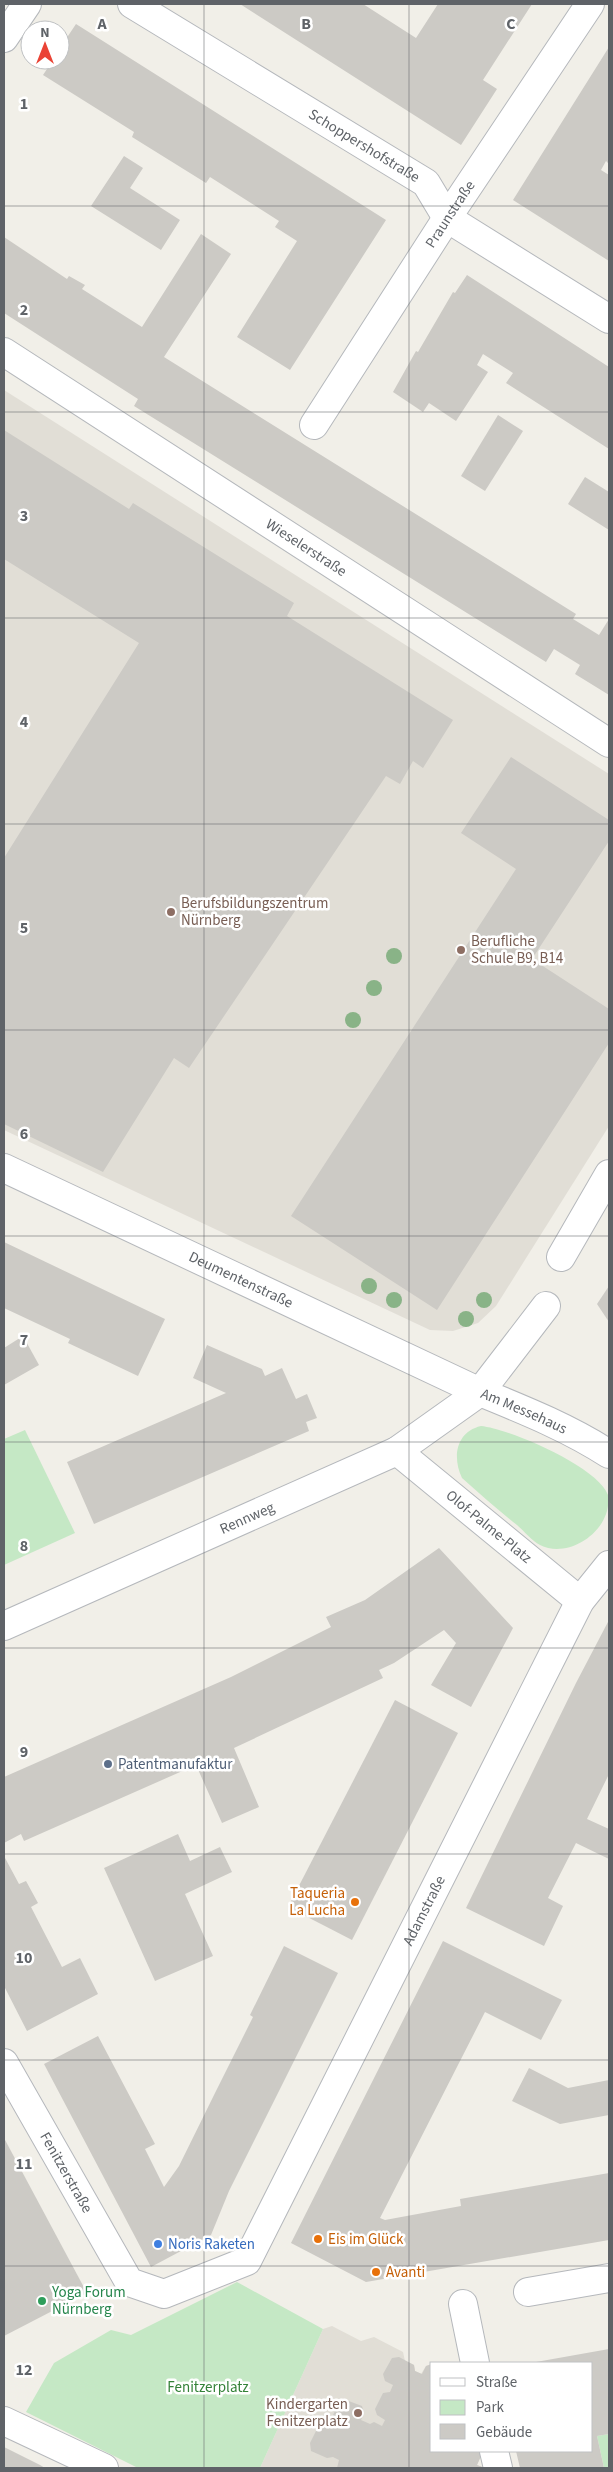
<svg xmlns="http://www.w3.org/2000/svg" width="613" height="2472" viewBox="0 0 613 2472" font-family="'Source Sans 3',sans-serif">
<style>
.education{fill:#e1ded6}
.green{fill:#c5e8c5}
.building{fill:#cccac5}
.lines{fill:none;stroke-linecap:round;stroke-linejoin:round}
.minor-casing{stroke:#b5b8bc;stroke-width:30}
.minor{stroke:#fff;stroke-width:28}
.tree{fill:#89b387}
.grid{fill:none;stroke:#5f6368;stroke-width:1;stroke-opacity:0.55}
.education-dot{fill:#8d6e63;stroke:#fff;stroke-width:2}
.service-dot{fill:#5c6f8a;stroke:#fff;stroke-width:2}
.food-dot{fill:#e8710a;stroke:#fff;stroke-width:2}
.shop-dot{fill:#3f7fe0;stroke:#fff;stroke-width:2}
.leisure-dot{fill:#2e9e5b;stroke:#fff;stroke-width:2}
.labels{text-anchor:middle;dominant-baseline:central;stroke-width:5;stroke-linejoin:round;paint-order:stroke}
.street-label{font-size:15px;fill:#5f6368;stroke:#fff}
.education-label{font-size:15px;fill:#785e54;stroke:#fff;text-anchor:start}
.service-label{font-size:15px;fill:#4e5e75;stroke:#fff;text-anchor:start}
.food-label{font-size:15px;fill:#c56008;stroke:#fff;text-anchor:start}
.shop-label{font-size:15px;fill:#366cbe;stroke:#fff;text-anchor:start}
.leisure-label{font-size:15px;fill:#27864d;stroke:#fff;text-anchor:start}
.park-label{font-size:15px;fill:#348238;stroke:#fff}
.grid-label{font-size:16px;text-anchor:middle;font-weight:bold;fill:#5f6368;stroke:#fff;stroke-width:5;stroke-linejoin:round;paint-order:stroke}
</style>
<rect width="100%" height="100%" fill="#f1efe8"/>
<g class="education">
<path d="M4 390 609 774V1126L496 1306 478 1323 453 1331 430 1330 4 1130Z"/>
<path d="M332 2326 361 2341 374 2337 403 2352 405 2361 414 2365 415 2371 421 2374 426 2366 432 2364V2451H480L481 2456 477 2465 484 2468H260L323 2329Z"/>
</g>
<g class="green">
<path d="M481 1426C510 1429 598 1467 608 1495 613 1530 569 1560 540 1545 532 1541 524 1531 517 1525 498 1510 480 1494 462 1478 452 1457 456 1432 481 1426Z"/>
<path d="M25 1430 75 1533 4 1565V1439Z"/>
<path d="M237 2282 323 2329 260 2468H138L26 2412 54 2363 111 2330 131 2335Z"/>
<path d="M609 2434V2468H604L597 2436Z"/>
</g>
<g class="building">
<path d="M240 4H363L416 38 438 4H532L483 80 497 89 461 145Z"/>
<path d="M76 24 386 220 290 370 237 337 297 241 275 227 279 221 210 177 206 183 132 137 134 132 43 75 53 60H60V48Z"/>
<path d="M609 47V164L606 161 601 170 609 175V261L513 200Z"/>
<path d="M124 156 143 168 130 188 180 220 161 250 91 206Z"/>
<path d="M201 234 231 254 164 357 576 614 573 619 599 635 609 619V695L575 674 580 665 554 649 546 662 134 406 138 399 4 313V237L67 279 69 276 85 285 82 289 142 327Z"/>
<path d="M467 275 609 367V449L506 383 513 373 483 354 477 365 488 372 456 421 429 403 423 412 393 392 416 351 418 352 453 292 455 293Z"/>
<path d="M498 415 523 431 485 491 461 476Z"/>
<path d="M4 430 129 509 133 503 294 603 287 616 453 720 423 768 413 761 400 784 386 776 189 1068 174 1058 103 1172 4 1124V858L139 643 4 559Z"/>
<path d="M585 477 609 492V530L568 504Z"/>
<path d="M511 757 609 820V841L532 959 609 1009V1043L437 1310 291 1216 516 869 461 833Z"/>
<path d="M4 1242 165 1319 138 1376 68 1343 70 1339 4 1308Z"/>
<path d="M609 1286V1322L597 1304Z"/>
<path d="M23 1336 39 1365 4 1385V1348Z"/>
<path d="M207 1345 262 1369 265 1376 282 1368 296 1399 307 1394 317 1418 306 1422 309 1431 94 1524 67 1462 226 1393 193 1378Z"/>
<path d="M439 1548 513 1628 471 1707 431 1685 456 1643 444 1630 394 1663 379 1670 383 1678 234 1748 259 1807 222 1823 196 1765 24 1841 21 1834 4 1843V1777L231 1677 331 1627 326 1617 365 1600Z"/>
<path d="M609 1620V1774L587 1819 609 1829V1859L576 1843 548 1898 563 1906 544 1946 466 1908 576 1683Z"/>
<path d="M395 1700 458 1733 352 1940 288 1907Z"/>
<path d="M178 1834 190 1861 220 1847 232 1872 185 1894 213 1956 155 1981 104 1868Z"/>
<path d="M4 1856 19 1884 26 1881 38 1903 31 1907 62 1967 80 1958 98 1994 27 2031 4 1986Z"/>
<path d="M443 1941 562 2000 541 2040 485 2012 380 2218 385 2220 461 2206 460 2199 609 2173V2240L366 2282 291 2243Z"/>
<path d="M284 1946 338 1973 229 2191 211 2235 151 2267 44 2064 98 2036 155 2144 145 2149 164 2187 179 2166 215 2093 253 2017 250 2015Z"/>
<path d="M529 2068 568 2088 609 2080V2115L560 2124 512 2101Z"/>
<path d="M4 2138 87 2293 4 2336Z"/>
<path d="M609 2349V2434L597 2436 604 2468H520L516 2451H592V2363L536 2362Z"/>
<path d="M399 2357 414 2365 415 2371 422 2374 426 2366 432 2364V2451H480L481 2456 477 2465 485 2468H337L339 2460 333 2457 327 2458 311 2451 310 2443 318 2427 324 2425 331 2429 334 2423 332 2417 340 2401 346 2400 362 2406 364 2413 361 2420 370 2424 374 2422 382 2426 385 2420 377 2415 375 2409 383 2393 390 2392 393 2385 385 2381 383 2374 392 2358Z"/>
<path d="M4 2447 40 2465 45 2468H4Z"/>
</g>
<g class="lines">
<defs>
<g id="minor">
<path id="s1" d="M132 4 426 183 447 218 609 319"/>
<path d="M4 38 27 4"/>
<path id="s2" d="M4 352 609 743"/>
<path id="s3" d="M314 425 447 218 590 4"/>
<path id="s4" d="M4 1168 480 1392C524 1410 569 1428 609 1454"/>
<path d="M561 1257 609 1174"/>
<path id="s5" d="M397 1451 580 1601"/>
<path id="s6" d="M4 1626 397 1451 480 1392 546 1306"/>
<path id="s7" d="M4 2063 129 2282 164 2294 247 2261 580 1601 609 1565"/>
<path d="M528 2292 609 2278"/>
<path d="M463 2304 475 2363"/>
<path d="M4 2421 104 2468"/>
<path d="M494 2451 498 2468"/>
</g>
</defs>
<use href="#minor" class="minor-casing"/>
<use href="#minor" class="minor"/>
</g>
<g class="tree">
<circle cx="394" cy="956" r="8"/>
<circle cx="374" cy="988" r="8"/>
<circle cx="353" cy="1020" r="8"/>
<circle cx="369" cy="1286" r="8"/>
<circle cx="394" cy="1300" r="8"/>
<circle cx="484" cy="1300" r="8"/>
<circle cx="466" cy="1319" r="8"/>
</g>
<path class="grid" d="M204 4V2468M409 4V2468M4 206H609M4 412H609M4 618H609M4 824H609M4 1030H609M4 1236H609M4 1442H609M4 1648H609M4 1854H609M4 2060H609M4 2266H609"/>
<g class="education-dot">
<circle cx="171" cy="912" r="5"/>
<circle cx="461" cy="950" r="5"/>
<circle cx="358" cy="2413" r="5"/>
</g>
<circle class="service-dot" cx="108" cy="1764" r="5"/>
<g class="food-dot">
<circle cx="355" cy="1902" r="5"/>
<circle cx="318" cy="2239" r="5"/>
<circle cx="376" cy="2272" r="5"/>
</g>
<circle class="shop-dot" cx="158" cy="2244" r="5"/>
<circle class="leisure-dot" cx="42" cy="2301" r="5"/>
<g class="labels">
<g class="street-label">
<text stroke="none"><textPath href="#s1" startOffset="272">Schoppershofstraße</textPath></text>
<text stroke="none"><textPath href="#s3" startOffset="251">Praunstraße</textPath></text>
<text stroke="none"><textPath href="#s2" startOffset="360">Wieselerstraße</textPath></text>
<text stroke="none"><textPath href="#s4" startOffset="262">Deumentenstraße</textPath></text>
<text stroke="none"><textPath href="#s4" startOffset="574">Am Messehaus</textPath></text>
<text stroke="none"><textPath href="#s6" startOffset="266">Rennweg</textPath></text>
<text stroke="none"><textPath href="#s5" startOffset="119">Olof-Palme-Platz</textPath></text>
<text stroke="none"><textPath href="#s7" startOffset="771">Adamstraße</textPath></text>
<text stroke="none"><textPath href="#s7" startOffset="126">Fenitzerstraße</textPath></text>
</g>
<g class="education-label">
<text x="181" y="903">Berufsbildungszentrum<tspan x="181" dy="17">Nürnberg</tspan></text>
<text x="471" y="941">Berufliche<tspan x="471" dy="17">Schule B9, B14</tspan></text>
<text x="348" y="2404" text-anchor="end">Kindergarten<tspan x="348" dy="17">Fenitzerplatz</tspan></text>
</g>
<g class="service-label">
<text x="118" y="1764">Patentmanufaktur</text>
</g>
<g class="food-label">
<text x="345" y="1893" text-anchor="end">Taqueria<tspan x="345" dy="17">La Lucha</tspan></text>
<text x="328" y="2239">Eis im Glück</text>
<text x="386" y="2272">Avanti</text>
</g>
<g class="shop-label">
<text x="168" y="2244">Noris Raketen</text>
</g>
<g class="leisure-label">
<text x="52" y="2292">Yoga Forum<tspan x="52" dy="17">Nürnberg</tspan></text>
</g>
<g class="park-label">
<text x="208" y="2387">Fenitzerplatz</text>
</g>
</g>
<g class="grid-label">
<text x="102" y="29">A</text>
<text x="306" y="29">B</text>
<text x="511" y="29">C</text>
<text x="24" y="109">1</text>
<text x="24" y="315">2</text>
<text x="24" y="521">3</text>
<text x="24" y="727">4</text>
<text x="24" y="933">5</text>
<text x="24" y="1139">6</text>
<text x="24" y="1345">7</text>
<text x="24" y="1551">8</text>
<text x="24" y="1757">9</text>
<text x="24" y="1963">10</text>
<text x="24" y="2169">11</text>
<text x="24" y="2375">12</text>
</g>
<rect width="613" height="2472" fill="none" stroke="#5f6368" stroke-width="10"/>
<rect x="430" y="2362" width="162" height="90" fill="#ffffff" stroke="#bfc1c3"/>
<rect x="440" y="2378" width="25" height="8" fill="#ffffff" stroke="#bfc1c3"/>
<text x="476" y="2387" font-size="15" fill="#5f6368">Straße</text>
<rect x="440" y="2400" width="25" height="15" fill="#c5e8c5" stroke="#bfc1c3"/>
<text x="476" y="2412" font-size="15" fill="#5f6368">Park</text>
<rect x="440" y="2424" width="25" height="15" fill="#cccac5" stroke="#bfc1c3"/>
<text x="476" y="2437" font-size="15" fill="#5f6368">Gebäude</text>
<g transform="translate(45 45)"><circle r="24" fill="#ffffff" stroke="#bfc1c3"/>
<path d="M0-4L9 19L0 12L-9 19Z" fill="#ea4335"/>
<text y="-8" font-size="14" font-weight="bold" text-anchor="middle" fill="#5f6368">N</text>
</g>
</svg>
